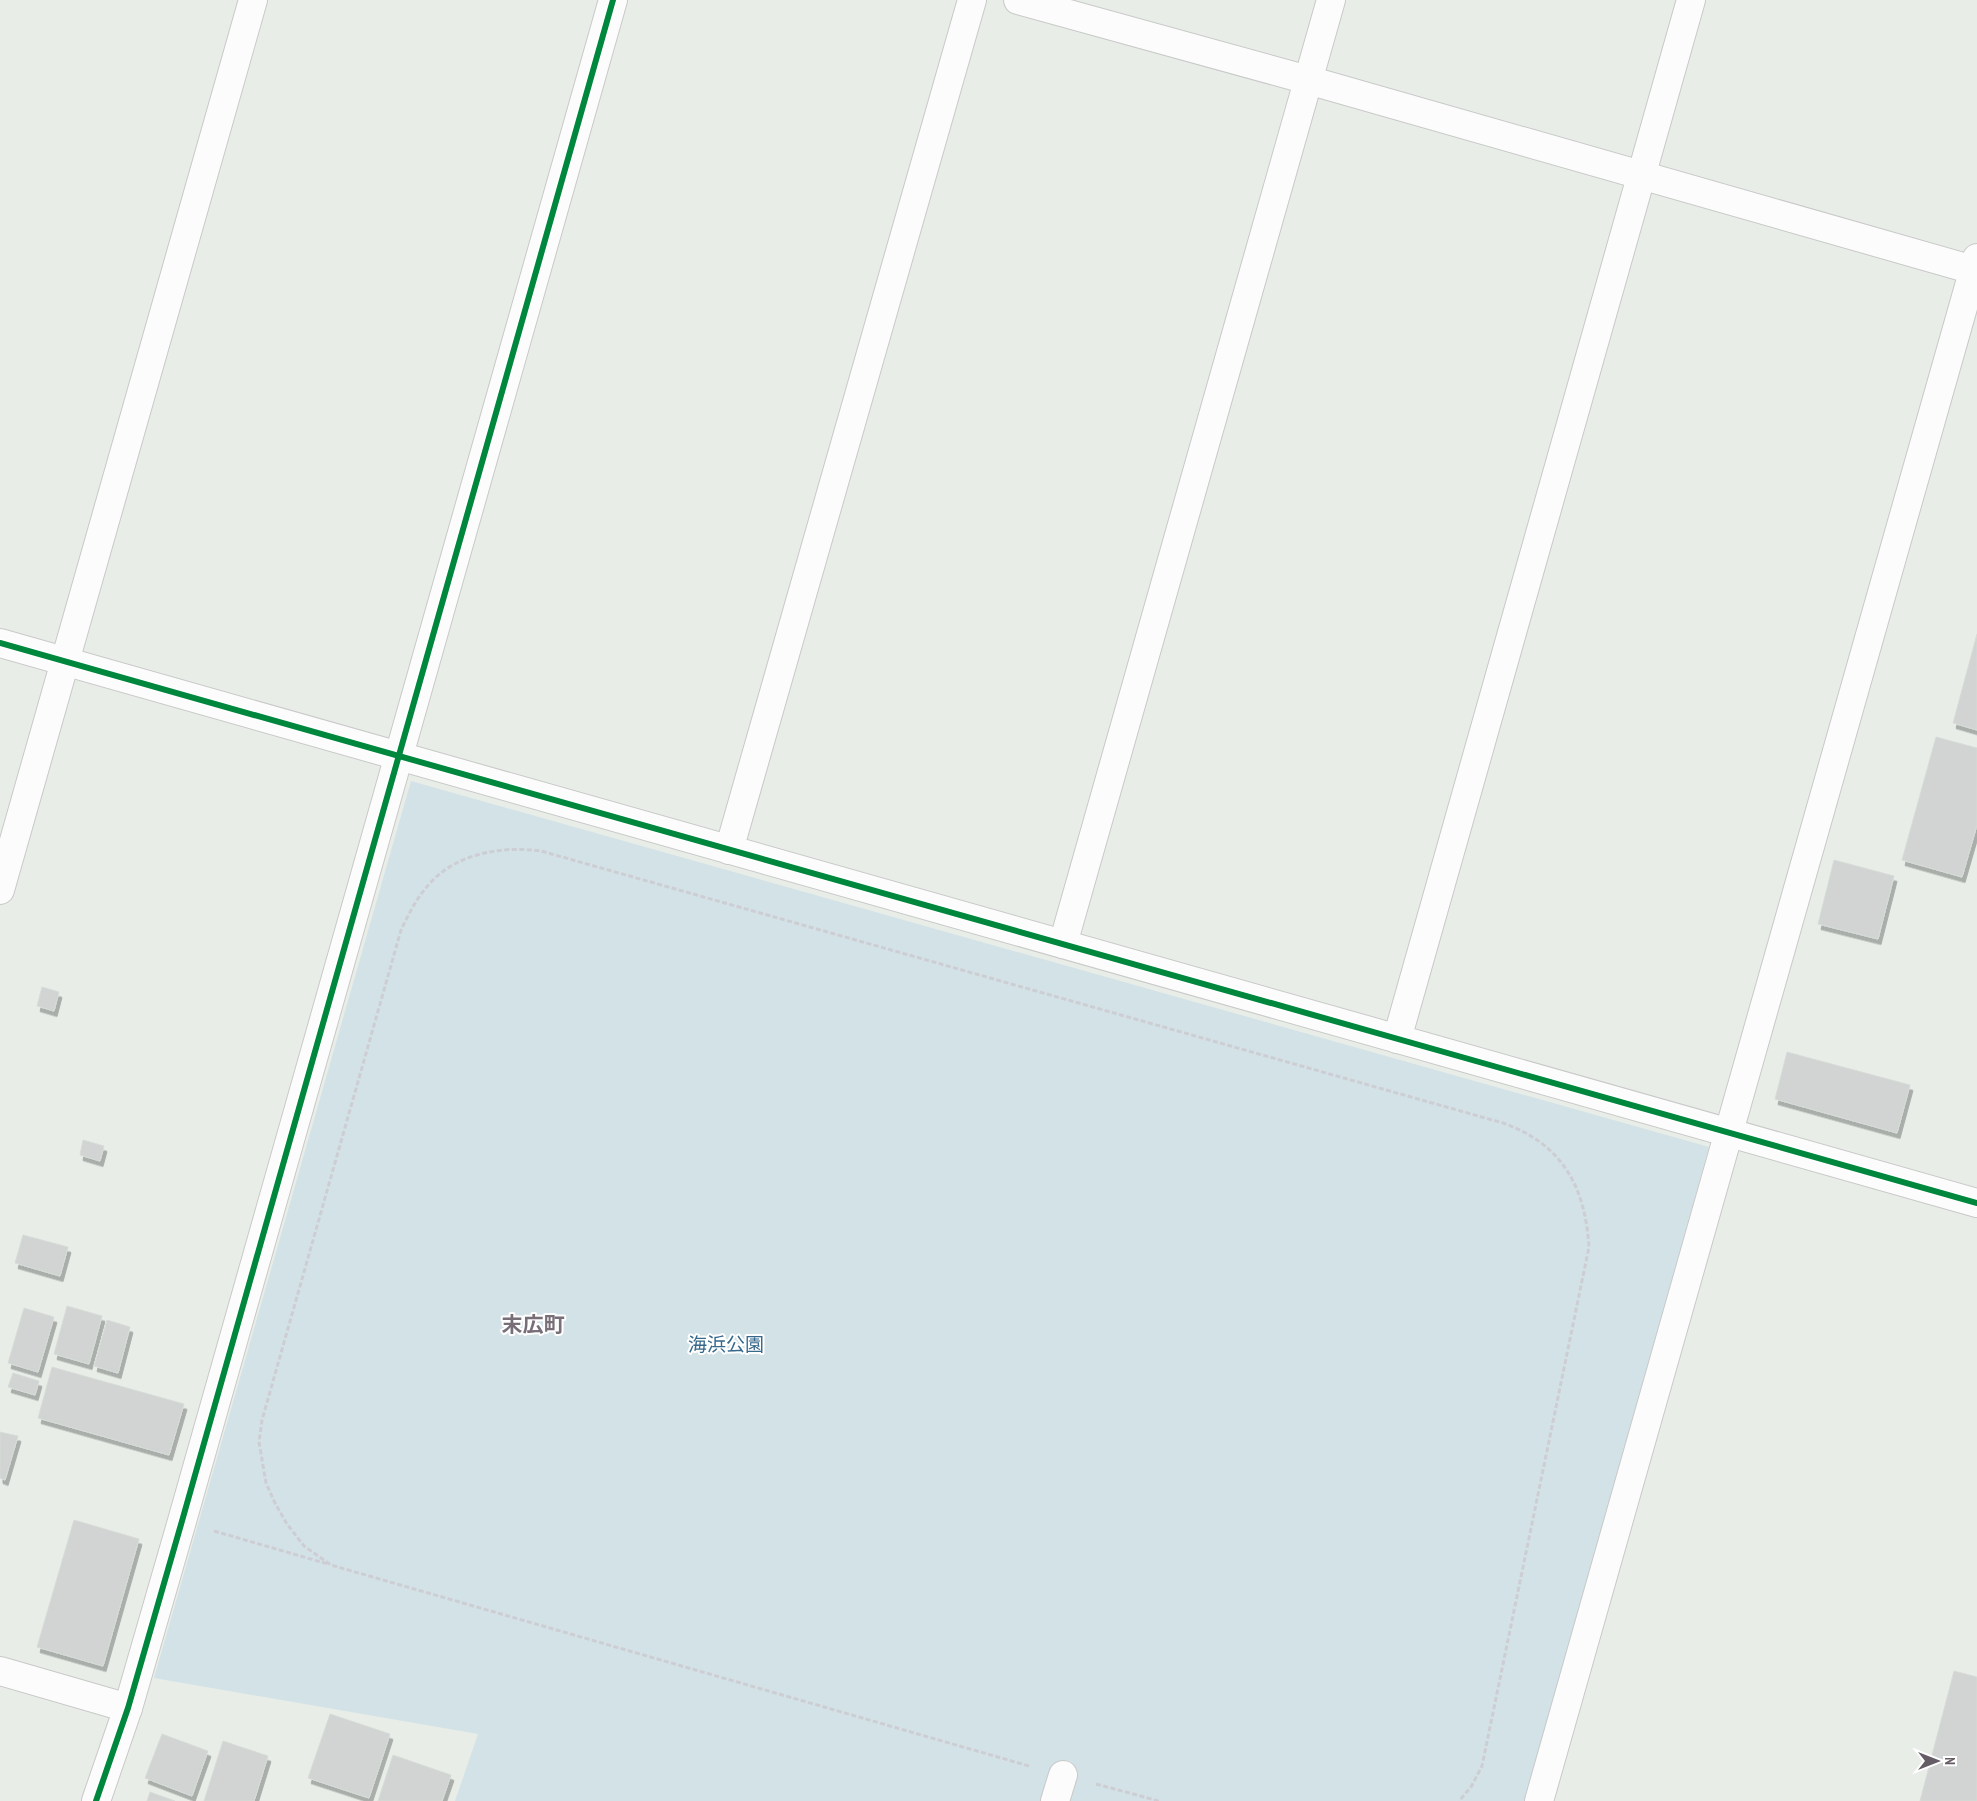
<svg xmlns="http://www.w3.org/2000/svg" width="1977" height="1801" viewBox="0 0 1977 1801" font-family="'PT Sans Narrow','Noto Sans JP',sans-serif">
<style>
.green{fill:#d3e2e7}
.building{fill:#d1d4d2;stroke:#d7dcd8;filter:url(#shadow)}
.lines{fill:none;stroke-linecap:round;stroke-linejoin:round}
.minor-casing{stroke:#c8c9c8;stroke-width:30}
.path{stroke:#cdced3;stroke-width:3;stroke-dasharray:5 2.5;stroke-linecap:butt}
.minor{stroke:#fcfcfc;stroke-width:28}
.cycleway-casing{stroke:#fff;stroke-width:9}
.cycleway{stroke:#00873e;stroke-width:6}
.labels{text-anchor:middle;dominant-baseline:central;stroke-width:4;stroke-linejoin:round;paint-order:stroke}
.park-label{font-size:19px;fill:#36688c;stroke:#fff}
.quarter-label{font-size:21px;font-weight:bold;fill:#776e78;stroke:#fff}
</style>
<defs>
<filter id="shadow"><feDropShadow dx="3" dy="5.5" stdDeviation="0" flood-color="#0004"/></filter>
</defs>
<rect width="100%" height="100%" fill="#e8ede8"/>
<path class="green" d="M411 781 1709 1147 1525 1801H455L478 1734 154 1678Z"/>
<g class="building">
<path d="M1977 634V730L1953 723Z"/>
<path d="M1936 737 1977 748V825L1962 877 1902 860Z"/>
<path d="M1834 860 1894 876 1878 939 1818 924Z"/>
<path d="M42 987 59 992 54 1011 37 1006Z"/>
<path d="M1787 1052 1910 1085 1897 1133 1775 1099Z"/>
<path d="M83 1140 104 1146 100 1161 80 1155Z"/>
<path d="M23 1235 68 1247 60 1276 15 1263Z"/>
<path d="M67 1306 102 1316 89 1364 54 1354Z"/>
<path d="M24 1308 54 1317 38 1372 8 1363Z"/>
<path d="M107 1320 130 1327 118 1373 94 1366Z"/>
<path d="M52 1367 184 1404 169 1455 38 1418Z"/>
<path d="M13 1373 39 1381 35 1395 8 1387Z"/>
<path d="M0 1432 18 1436 5 1480 0 1478Z"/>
<path d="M74 1520 139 1539 103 1666 37 1647Z"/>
<path d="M1954 1671 1977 1677V1801H1920Z"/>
<path d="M330 1714 390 1734 369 1798 308 1778Z"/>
<path d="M162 1734 208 1751 192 1796 145 1778Z"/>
<path d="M223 1741 268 1756 254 1801H204Z"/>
<path d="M393 1755 451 1775 442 1801H378Z"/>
<path d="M150 1792 175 1801H147Z"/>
</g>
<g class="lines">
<defs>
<g id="minor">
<path d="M1018 0 1308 80 1977 271"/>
<path d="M0 643 1977 1203"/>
<path d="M729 850 972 0"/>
<path d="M0 890 253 0"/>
<path d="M1063 944 1331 0"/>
<path d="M1397 1039 1691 0"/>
<path d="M0 1671 128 1708"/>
<path d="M96 1801 128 1708 182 1521 613 0"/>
<path d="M1055 1801 1063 1775"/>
<path d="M1539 1801 1977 258"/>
</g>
</defs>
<use href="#minor" class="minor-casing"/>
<g class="path">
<path d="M214 1531 328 1564"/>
<path d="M1029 1766 331 1565 304 1546 287 1524 275 1503 266 1483 259 1442 262 1420 401 930C410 911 420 892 435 878 463 852 505 846 541 851L1503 1123C1562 1144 1585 1186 1589 1247L1482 1766 1471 1787 1459 1801"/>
<path d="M1096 1784 1159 1801"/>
</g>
<use href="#minor" class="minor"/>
<defs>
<g id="cycleway">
<path d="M0 643 1977 1203"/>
<path d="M96 1801 128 1708 182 1521 613 0"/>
</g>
</defs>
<use href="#cycleway" class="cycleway-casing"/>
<use href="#cycleway" class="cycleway"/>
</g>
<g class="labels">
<g class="park-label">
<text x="726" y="1344">海浜公園</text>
</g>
<g class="quarter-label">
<text x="533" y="1324">末広町</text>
</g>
</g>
<g transform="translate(1937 1761) rotate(90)" stroke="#ffffff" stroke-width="4" paint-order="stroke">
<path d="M0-4L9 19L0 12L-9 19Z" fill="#655d66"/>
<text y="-8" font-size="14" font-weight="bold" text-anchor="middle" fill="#655d66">N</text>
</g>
</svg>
